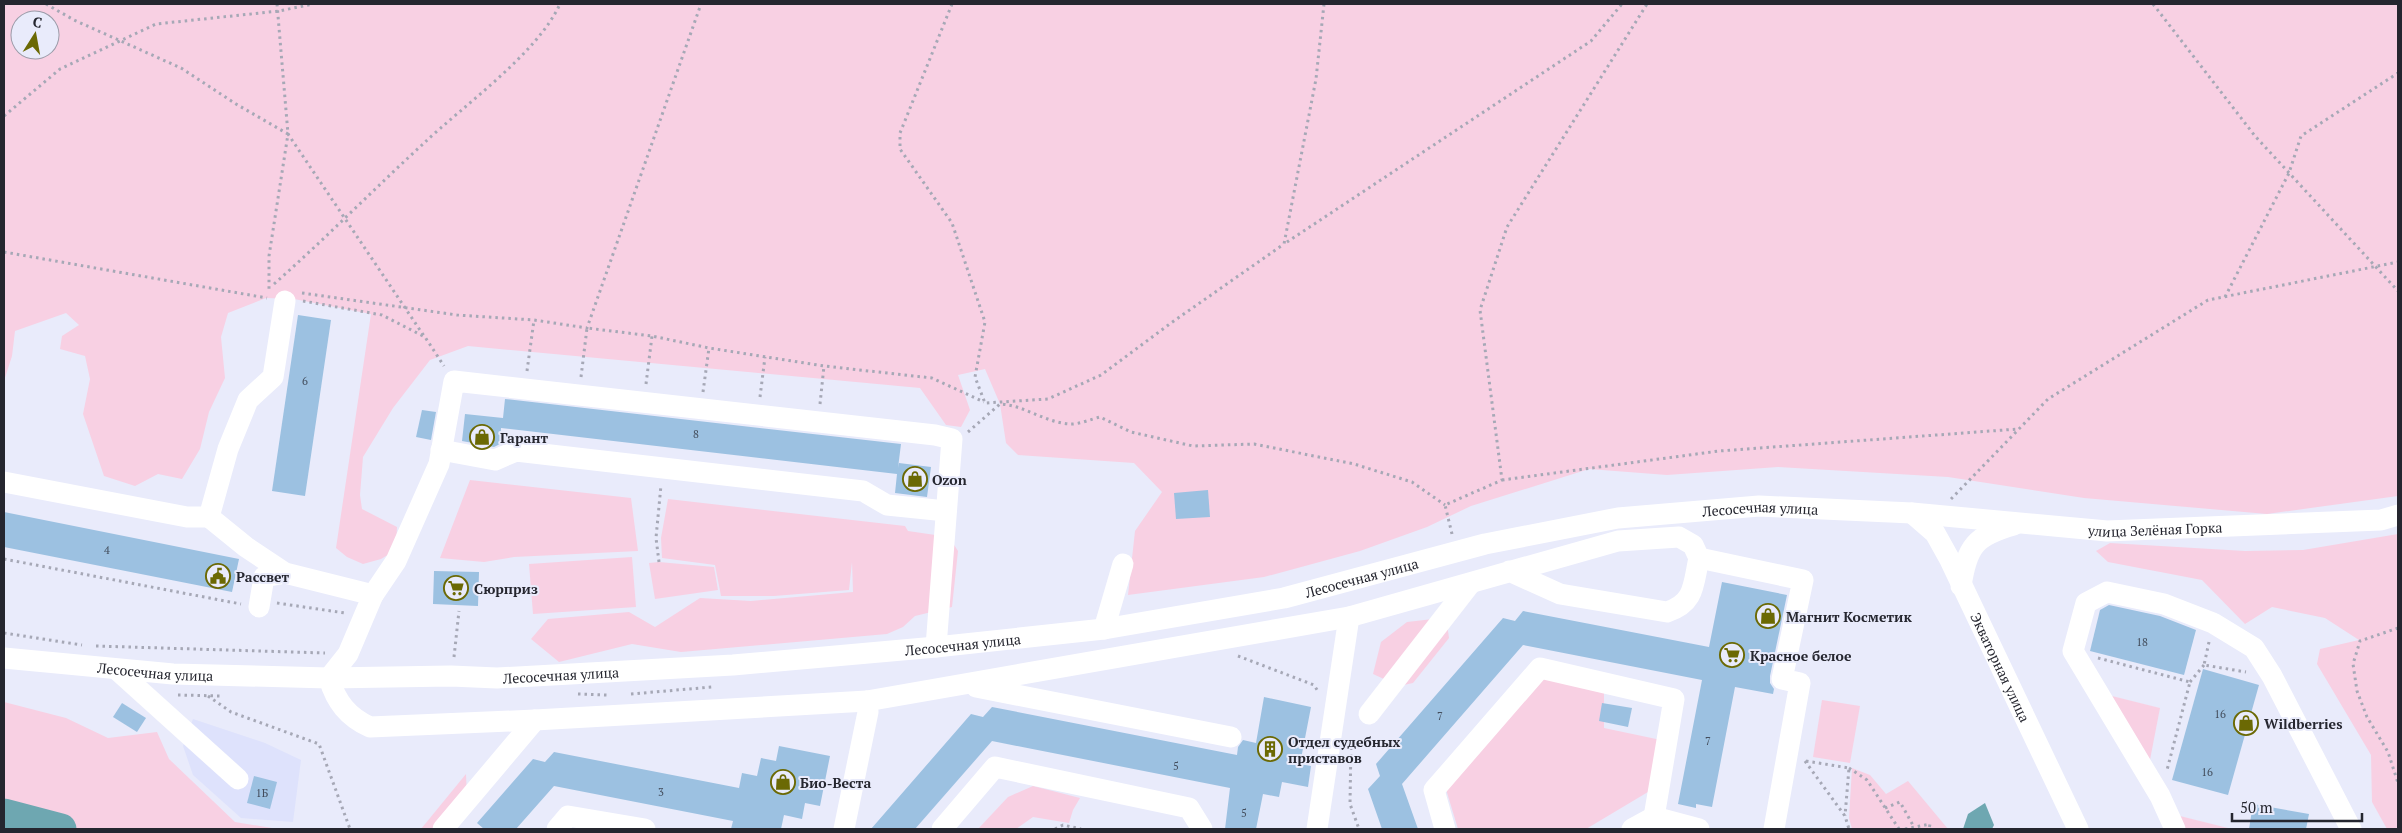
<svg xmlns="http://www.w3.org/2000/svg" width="2402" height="833" viewBox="0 0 2402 833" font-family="'PT Serif',serif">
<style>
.built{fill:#dee2fc}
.green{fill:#f8d0e3;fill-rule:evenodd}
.water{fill:#6ea7b1}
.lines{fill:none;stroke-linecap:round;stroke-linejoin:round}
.river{stroke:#6ea7b1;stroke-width:31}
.building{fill:#9cc1e1}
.path{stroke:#a6a8b6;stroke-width:3;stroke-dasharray:2.5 4;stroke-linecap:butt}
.minor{stroke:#fff;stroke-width:21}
.labels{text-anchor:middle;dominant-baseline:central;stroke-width:4;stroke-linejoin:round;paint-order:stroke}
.number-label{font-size:11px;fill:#434d5c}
.poi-label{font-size:14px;font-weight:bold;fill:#25262f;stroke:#e9ebfb;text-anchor:start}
.street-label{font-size:14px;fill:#25262f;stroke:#e9ebfb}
</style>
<rect width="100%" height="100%" fill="#e9ebfb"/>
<path class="built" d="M193 719 265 743 301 760 293 822 241 818 193 775 183 746Z"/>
<g class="green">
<path d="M4 4H2398V496L2267 514 2084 498 1948 477 1778 467 1667 475 1589 469 1471 506 1427 527 1360 551 1264 577 1128 595 1135 531 1162 492 1134 463 1018 455 1006 443 1000 404 985 369 958 375 970 410 961 427 946 425 920 388 468 346 430 360 393 408 363 457 360 495 362 509 397 527 396 550 381 559 363 564 347 557 336 548 371 314 294 299 266 298 228 313 221 337 225 378 209 412 200 449 182 479 158 474 135 486 104 476 83 414 90 379 85 356 60 349 62 336 79 325 66 313 15 331 12 356 4 381ZM20 20H50V50H20Z"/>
<path d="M470 480 631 498 638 551 514 557 484 562 440 558Z"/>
<path d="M668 499 905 526 908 531 949 537 958 551 952 607 915 616 903 627 887 634 681 652 632 644 559 662 531 639 548 619 629 612 655 627 700 598 751 601 853 592 852 562 849 590 774 596H721L715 565 662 558 661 538Z"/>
<path d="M2398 534V829H2387L2372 802 2371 755 2317 664 2320 649 2359 640 2325 618 2272 607 2245 624 2202 580 2108 562 2096 551 2110 543 2245 551 2303 550Z"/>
<path d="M632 557 636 607 533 614 529 564Z"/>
<path d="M659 562 714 567 718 590 655 599 649 563Z"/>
<path d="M1433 619 1447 624 1449 638 1413 683 1399 686 1373 674 1381 642 1407 622Z"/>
<path d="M1543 678 1604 688V728L1661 740 1648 792 1586 829H1458L1445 786Z"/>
<path d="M2112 696 2160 708 2149 765Z"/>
<path d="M1822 700 1860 706 1850 763 1813 757Z"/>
<path d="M4 702 66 718 108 738 157 732 169 759 235 822 278 829H4Z"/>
<path d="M1852 768 1870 775 1886 794 1908 781 1948 829H1852L1849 818Z"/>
<path d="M466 774 467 799 443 829H421Z"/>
<path d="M1033 786 1080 798 1073 810 1069 823 1033 817 1016 829H978L1008 797Z"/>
<path d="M2176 815 2232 829H2183Z"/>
</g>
<path class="water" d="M1985 803 1994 825 1992 829H1963L1968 814Z"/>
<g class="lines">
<path class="river" d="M4 814 61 829"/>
</g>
<g class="building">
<path d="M298 315 331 320 305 496 272 491Z"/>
<path d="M505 399 901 444 898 468 899 463 931 467 927 497 895 493 897 474 501 428 500 444 494 447 462 441 465 414 503 418Z"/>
<path d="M422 410 436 412 431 440 416 437Z"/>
<path d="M1208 490 1210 517 1176 519 1174 493Z"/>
<path d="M4 512 239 559 232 592 4 547Z"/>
<path d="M434 571 479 572 478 606 433 604Z"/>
<path d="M1722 582 1787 595 1770 676V683L1774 689 1773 694 1735 687 1712 807 1696 804V808L1678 804 1702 680 1523 645 1402 784 1418 829H1382L1368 789 1380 776 1376 764 1503 618 1515 621 1523 611 1709 647Z"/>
<path d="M2109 605 2160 616 2196 630 2184 675 2090 651 2100 610Z"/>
<path d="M2203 669 2259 685 2228 795 2172 780Z"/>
<path d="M1264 697 1311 707 1300 764 1311 766 1308 787 1282 782 1279 797 1263 794 1256 829H1225L1230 788 992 741 915 829H871L971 714 983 717 992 707 1237 755 1238 747 1243 740 1256 743Z"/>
<path d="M122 703 146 718 137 732 113 717Z"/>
<path d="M1602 703 1632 708 1628 727 1599 721Z"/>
<path d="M779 746 830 756 820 806 805 803 802 819 784 815 781 829H731L733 821 554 786 516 829H484L477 823 533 759 545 762 554 752 739 788 742 773 757 776 761 758 776 761Z"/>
<path d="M254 776 277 782 270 809 247 803Z"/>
<path d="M2253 804 2309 814 2306 829H2249Z"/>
</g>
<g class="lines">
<g class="path">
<path d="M46 4 74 20 181 68 236 104 288 134 269 256V290"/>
<path d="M277 4 288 134 424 336"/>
<path d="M952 4 900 133V149L952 223 985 322 975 377 985 403 1048 399 1101 375 1171 323 1284 244"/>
<path d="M1324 4 1316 79 1284 244 1591 41 1622 4"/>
<path d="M2153 4 2255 136 2398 291"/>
<path d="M4 116 60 69 156 24 279 11 313 4"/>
<path d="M4 252 267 298"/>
<path d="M274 284C325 239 373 190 423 144 464 105 537 54 560 4"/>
<path d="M302 293 457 315 534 320 587 328 701 4"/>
<path d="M2225 297 2289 173 2301 136 2398 73"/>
<path d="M303 301 382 315 425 337 444 366"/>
<path d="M527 371 534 320"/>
<path d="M581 377 587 328 652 336 709 348 824 366 932 378 984 402"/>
<path d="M646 384 652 336"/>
<path d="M703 392 709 348"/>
<path d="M760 397 765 357"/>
<path d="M820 404 824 366"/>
<path d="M968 432 1000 404C1024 405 1044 422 1069 424 1078 425 1091 419 1100 417L1131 432 1193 446 1254 444 1354 464 1412 482 1445 505"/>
<path d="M1502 480 1719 451 2018 429"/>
<path d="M1951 499 2048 399 2208 300 2398 262"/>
<path d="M1452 534 1445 505 1502 480 1480 310 1507 227 1647 4"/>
<path d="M4 559 241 604"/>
<path d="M659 562 656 538 661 485"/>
<path d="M277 603 345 613"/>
<path d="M2398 628 2360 641 2353 664 2357 691 2367 717 2388 752 2398 783"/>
<path d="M4 633 82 645"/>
<path d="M2209 642 2204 665 2246 672"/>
<path d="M96 646 325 653"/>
<path d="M1238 656 1314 685 1319 693"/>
<path d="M454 657 459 611"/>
<path d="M2098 658 2190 682 2167 770"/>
<path d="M2190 682 2204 665"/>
<path d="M578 694 607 695"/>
<path d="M631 694 712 687"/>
<path d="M178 695 220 696"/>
<path d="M208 696 231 712 319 744 350 829"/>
<path d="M1351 741 1350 804 1359 829"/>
<path d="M1805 761 1845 816 1849 829"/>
<path d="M1806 761 1849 768 1845 816"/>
<path d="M1849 768 1867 780 1899 829"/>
<path d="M1885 808 1900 802 1914 827"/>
<path d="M1055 829 1063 825 1081 829"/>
<path d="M1905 829 1930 824 1929 829"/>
</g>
<g class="minor">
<path d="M441 450 495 460 516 451 863 491 887 505 946 511"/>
<path d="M4 482 187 517H209L228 449 248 400 273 377 285 301"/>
<path id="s1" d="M1912 513 1935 533 1950 560 2078 829"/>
<path d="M209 517 246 547 285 573 373 595 348 654 329 678C336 702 348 717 370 727L535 720 867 701 1349 617 1618 541 1679 537 1693 545 1699 558C1693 585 1695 603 1667 612L1560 594 1509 571"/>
<path d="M1699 558 1803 580 1782 679 1800 683 1774 829"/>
<path d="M1961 586C1967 546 1975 536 2014 525"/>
<path d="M373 595 396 561 439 464 454 381 935 435 952 439 936 647"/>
<path d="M259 607 264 577 285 573"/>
<path d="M1104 629 1123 564"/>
<path id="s2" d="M4 658 173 674 329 678 451 676 497 678 733 665 936 647 1104 629 1284 598 1485 544 1618 518 1759 506 1912 513 2107 531 2381 520 2398 515"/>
<path d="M116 669 238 779"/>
<path d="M976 687 1231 737"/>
<path d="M1369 714 1470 584"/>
<path d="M443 829 535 720"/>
<path d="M557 829 568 816 645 829"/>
<path d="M844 829 868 712 867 701"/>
<path d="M942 829 995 767 1189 808 1202 829"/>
<path d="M1317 829 1349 617"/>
<path d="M1445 829 1434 790 1540 668 1674 699 1654 817"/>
<path d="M1632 829 1654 817 1699 829"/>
<path d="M2175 829 2160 796 2073 651 2086 603 2107 592 2164 604 2213 623 2254 648 2272 676 2351 829"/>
</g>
</g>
<defs>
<symbol id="shop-ring" viewBox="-11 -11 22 22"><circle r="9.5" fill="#e9ebfb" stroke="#6b6904" stroke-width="1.5"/><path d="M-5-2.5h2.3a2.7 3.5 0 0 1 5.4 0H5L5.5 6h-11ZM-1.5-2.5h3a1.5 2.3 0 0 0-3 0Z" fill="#6b6904"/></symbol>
<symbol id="civic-ring" viewBox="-11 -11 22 22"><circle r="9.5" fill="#e9ebfb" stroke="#6b6904" stroke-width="1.5"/><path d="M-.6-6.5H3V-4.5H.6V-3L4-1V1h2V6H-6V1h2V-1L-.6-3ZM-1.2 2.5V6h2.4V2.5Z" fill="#6b6904"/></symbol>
<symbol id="supermarket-ring" viewBox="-11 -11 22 22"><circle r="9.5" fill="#e9ebfb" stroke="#6b6904" stroke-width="1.5"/><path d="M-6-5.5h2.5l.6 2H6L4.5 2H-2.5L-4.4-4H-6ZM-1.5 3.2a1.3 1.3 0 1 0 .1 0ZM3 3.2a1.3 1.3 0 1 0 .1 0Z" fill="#6b6904"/></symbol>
<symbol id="building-ring" viewBox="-11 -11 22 22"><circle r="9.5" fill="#e9ebfb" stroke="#6b6904" stroke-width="1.5"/><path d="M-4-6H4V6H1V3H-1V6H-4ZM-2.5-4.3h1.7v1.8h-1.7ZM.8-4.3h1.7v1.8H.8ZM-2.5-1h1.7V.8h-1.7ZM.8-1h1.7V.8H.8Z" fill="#6b6904"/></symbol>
</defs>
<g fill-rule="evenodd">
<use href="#shop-ring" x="468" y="423" width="28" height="28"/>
<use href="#shop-ring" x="901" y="465" width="28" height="28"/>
<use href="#civic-ring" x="204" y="562" width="28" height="28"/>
<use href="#supermarket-ring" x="442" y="574" width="28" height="28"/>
<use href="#shop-ring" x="1754" y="602" width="28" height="28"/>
<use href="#supermarket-ring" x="1718" y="641" width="28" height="28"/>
<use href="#shop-ring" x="2232" y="709" width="28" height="28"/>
<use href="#building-ring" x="1256" y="735" width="28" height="28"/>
<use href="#shop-ring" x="769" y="768" width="28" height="28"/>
</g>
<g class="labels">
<g class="number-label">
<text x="305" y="381">6</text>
<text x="696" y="434">8</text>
<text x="107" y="550">4</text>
<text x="2142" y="642">18</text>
<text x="2220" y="714">16</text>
<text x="1440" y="716">7</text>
<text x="1708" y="741">7</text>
<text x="1176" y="766">5</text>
<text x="2207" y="772">16</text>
<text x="661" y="792">3</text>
<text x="262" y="793">1Б</text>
<text x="1244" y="813">5</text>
</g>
<g class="poi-label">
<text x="500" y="437">Гарант</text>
<text x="932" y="479">Ozon</text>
<text x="236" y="576">Рассвет</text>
<text x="474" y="588">Сюрприз</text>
<text x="1786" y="616">Магнит Косметик</text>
<text x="1750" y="655">Красное белое</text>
<text x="2264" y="723">Wildberries</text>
<text x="1288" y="741">Отдел судебных<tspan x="1288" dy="16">приставов</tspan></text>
<text x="800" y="782">Био-Веста</text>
</g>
<g class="street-label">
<text stroke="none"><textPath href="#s2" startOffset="1772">Лесосечная улица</textPath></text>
<text stroke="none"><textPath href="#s2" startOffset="2168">улица Зелёная Горка</textPath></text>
<text stroke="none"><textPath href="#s2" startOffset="1366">Лесосечная улица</textPath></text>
<text stroke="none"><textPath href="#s2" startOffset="961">Лесосечная улица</textPath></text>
<text stroke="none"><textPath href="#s1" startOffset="180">Экваторная улица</textPath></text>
<text stroke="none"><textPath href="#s2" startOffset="152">Лесосечная улица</textPath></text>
<text stroke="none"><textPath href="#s2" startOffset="558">Лесосечная улица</textPath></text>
</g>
</g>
<rect width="2402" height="833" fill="none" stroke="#25262f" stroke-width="10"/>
<g transform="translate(35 35) rotate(11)"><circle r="24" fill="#e9ebfb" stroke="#9b9ca9"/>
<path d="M0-4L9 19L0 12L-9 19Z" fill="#6b6904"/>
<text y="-8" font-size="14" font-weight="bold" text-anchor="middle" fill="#25262f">С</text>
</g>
<path d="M2232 813v8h130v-8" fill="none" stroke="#25262f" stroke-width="2.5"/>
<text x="2240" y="813" font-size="15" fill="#25262f" stroke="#e9ebfb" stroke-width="4" paint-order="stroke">50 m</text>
</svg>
